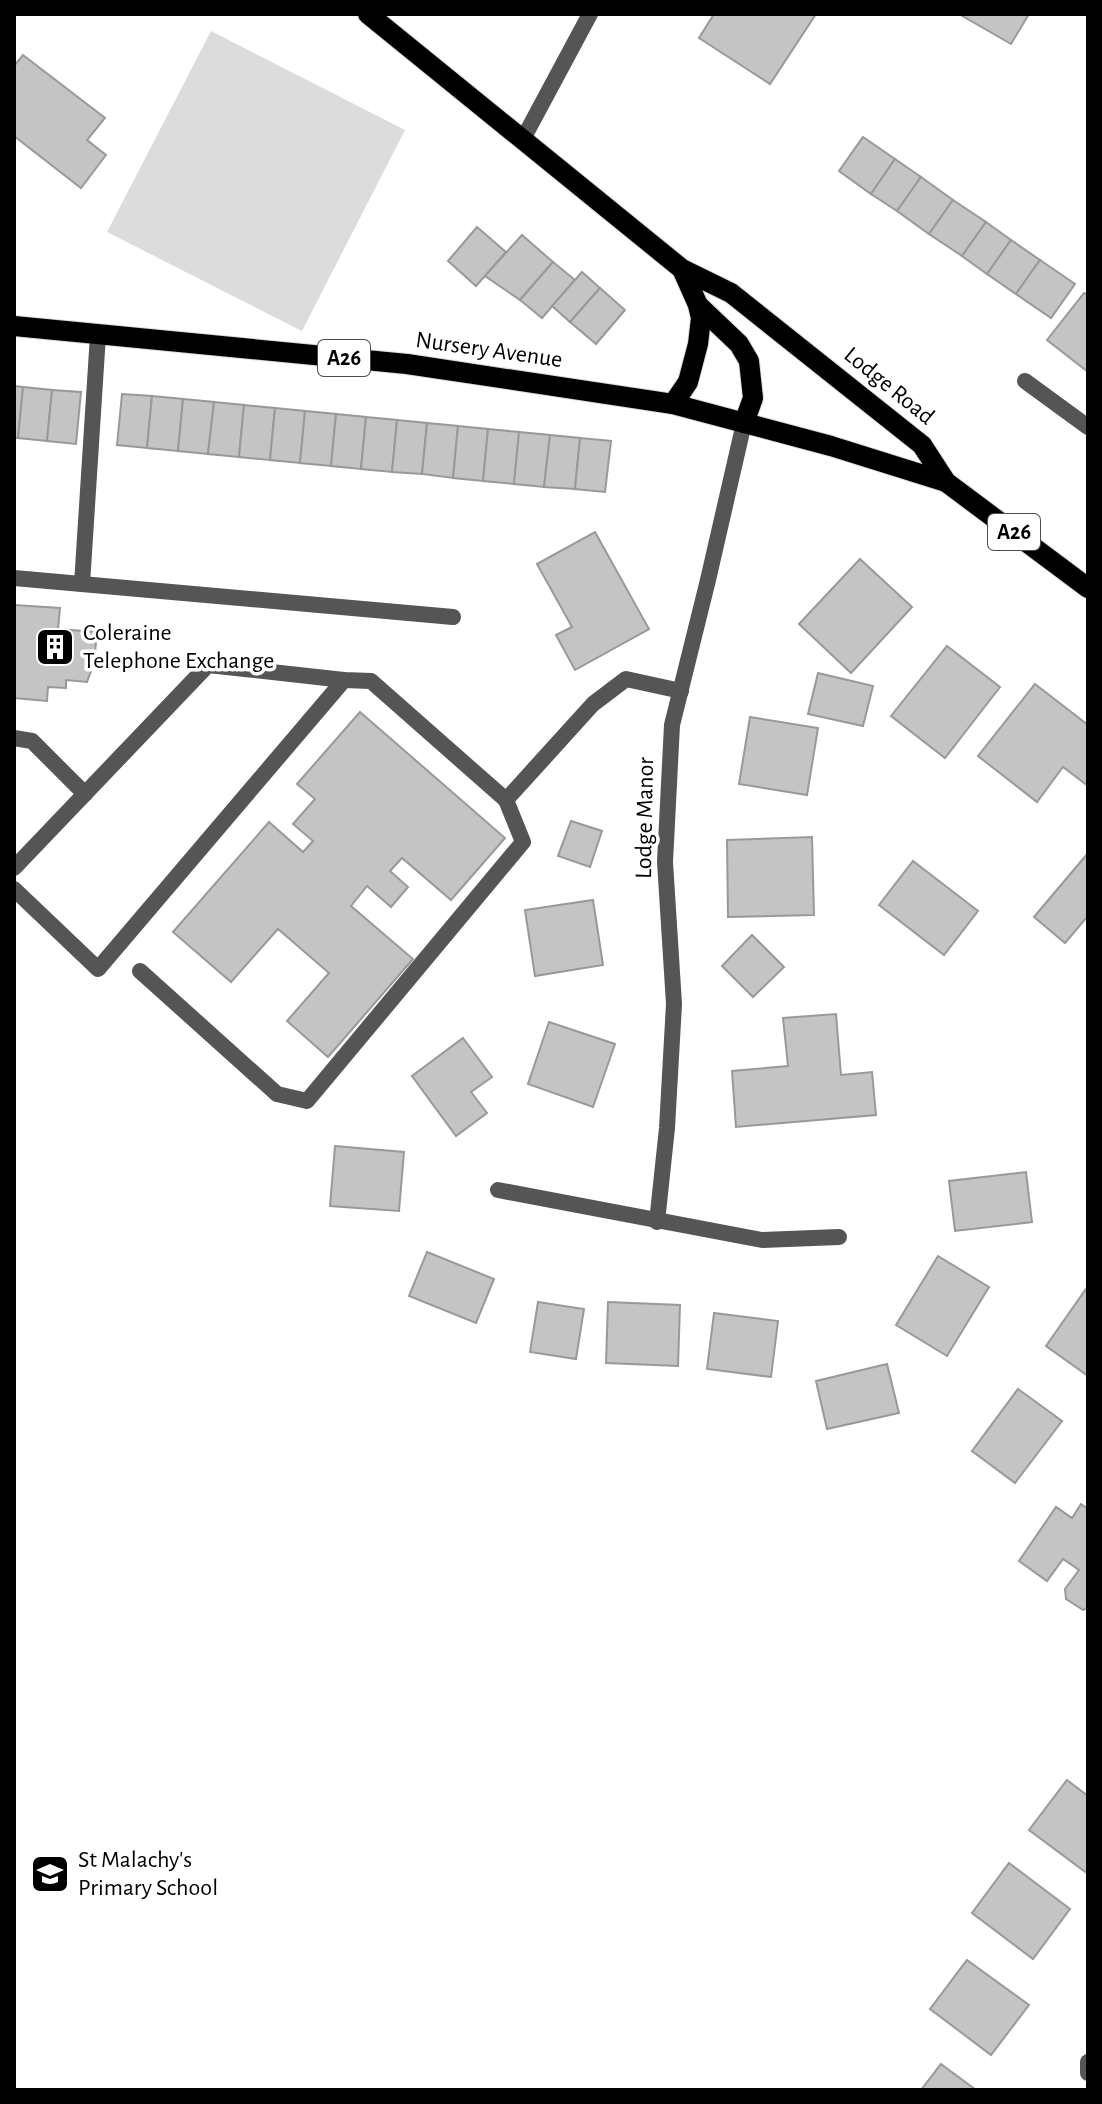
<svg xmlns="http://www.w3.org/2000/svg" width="1102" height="2104" viewBox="0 0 1102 2104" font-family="'Alegreya Sans',sans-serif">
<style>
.green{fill:#dcdcdc}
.building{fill:#c4c4c4;stroke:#999;stroke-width:2}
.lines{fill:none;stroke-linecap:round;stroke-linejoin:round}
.primary-casing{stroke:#dbdbdb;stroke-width:22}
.lane{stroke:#555;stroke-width:16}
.street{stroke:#555;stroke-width:16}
.primary{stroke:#000;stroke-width:20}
.labels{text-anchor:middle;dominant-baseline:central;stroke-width:7;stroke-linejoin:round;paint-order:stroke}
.shield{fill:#fff;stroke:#4c4c4c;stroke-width:2}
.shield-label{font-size:22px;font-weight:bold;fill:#000}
.street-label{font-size:24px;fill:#000;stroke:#fff}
.poi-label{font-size:24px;fill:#000;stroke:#fff;text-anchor:start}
</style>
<rect width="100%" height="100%" fill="#fff"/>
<path class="green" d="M211 31 405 130 302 331 107 232Z"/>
<g class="building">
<path d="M714 14H816L770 84 699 38Z"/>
<path d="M959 14H1029L1011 44Z"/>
<path d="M23 55 105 118 87 140 106 155 81 188 14 136V66Z"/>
<path d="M863 137 895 159 871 194 839 171Z"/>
<path d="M895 159 921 177 897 211 871 194Z"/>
<path d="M921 177 953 200 929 234 897 211Z"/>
<path d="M953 200 986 222 962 256 929 234Z"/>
<path d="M986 222 1011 240 987 274 962 256Z"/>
<path d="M477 227 506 252 476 286 448 261Z"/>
<path d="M522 235 553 262 520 300 485 276Z"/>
<path d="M1011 240 1040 260 1016 294 987 274Z"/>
<path d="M1040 260 1075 284 1051 318 1016 294Z"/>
<path d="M553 262 575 280 542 318 520 300Z"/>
<path d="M582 272 600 288 570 322 552 306Z"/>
<path d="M600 288 625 310 596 344 570 322Z"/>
<path d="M1084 293 1088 295V372L1047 340Z"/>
<path d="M14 386 23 387 18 438H14Z"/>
<path d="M23 387 52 390 47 441 18 438Z"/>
<path d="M52 390 81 392 76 444 47 441Z"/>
<path d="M122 394 152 396 147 448 117 445Z"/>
<path d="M152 396 183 399 178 451 147 448Z"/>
<path d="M183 399 214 402 208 454 178 451Z"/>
<path d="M214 402 244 405 239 457 208 454Z"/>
<path d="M244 405 275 408 270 460 239 457Z"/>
<path d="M275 408 305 411 300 463 270 460Z"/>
<path d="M305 411 336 414 331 466 300 463Z"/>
<path d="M336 414 366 417 361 469 331 466Z"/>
<path d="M366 417 397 420 392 472 361 469Z"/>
<path d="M397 420 427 423 422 474 392 472Z"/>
<path d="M427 423 458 426 453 478 422 474Z"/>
<path d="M458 426 488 429 483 481 453 478Z"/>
<path d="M488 429 519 432 514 484 483 481Z"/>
<path d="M519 432 550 435 544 487 514 484Z"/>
<path d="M550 435 580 438 575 489 544 487Z"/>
<path d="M580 438 611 441 605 492 575 489Z"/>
<path d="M595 532 649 629 575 670 556 635 572 627 537 564Z"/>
<path d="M860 559 912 607 851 673 799 624Z"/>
<path d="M14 605 60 608 58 629 97 632 94 663 87 682 66 680V688L48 687 47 701 14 698Z"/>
<path d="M947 646 1000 687 945 758 891 716Z"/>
<path d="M818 673 873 686 863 726 808 714Z"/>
<path d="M1035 684 1088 725V786L1063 767 1037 802 978 756Z"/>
<path d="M360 712 505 838 451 900 402 858 390 871 408 887 391 907 367 886 351 906 413 959 328 1057 287 1021 329 973 278 929 231 982 173 932 269 822 303 852 313 841 293 824 315 799 297 784Z"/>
<path d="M750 717 818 728 807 795 739 784Z"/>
<path d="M571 821 602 831 590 867 558 856Z"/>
<path d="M812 837 814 915 728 917 727 840Z"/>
<path d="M1088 853V916L1065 943 1034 917Z"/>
<path d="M913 861 978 911 944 955 879 905Z"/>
<path d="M593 900 603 965 535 976 525 910Z"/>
<path d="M752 935 784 967 753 997 722 966Z"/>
<path d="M836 1014 841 1075 872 1072 876 1115 736 1127 732 1071 788 1066 783 1018Z"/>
<path d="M549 1022 615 1044 593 1107 528 1084Z"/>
<path d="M463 1038 492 1077 471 1092 487 1113 456 1136 412 1076Z"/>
<path d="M335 1146 404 1152 399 1211 330 1206Z"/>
<path d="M1026 1172 1032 1222 955 1231 949 1181Z"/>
<path d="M427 1252 494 1279 476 1323 409 1296Z"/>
<path d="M938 1256 989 1287 947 1356 896 1325Z"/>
<path d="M1088 1286V1376L1046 1346Z"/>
<path d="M538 1302 584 1309 576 1359 530 1352Z"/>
<path d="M608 1302 680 1305 678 1366 606 1363Z"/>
<path d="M714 1313 778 1321 771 1377 707 1369Z"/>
<path d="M887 1364 899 1413 827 1429 816 1381Z"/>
<path d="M1018 1389 1062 1421 1015 1483 972 1451Z"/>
<path d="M1081 1504 1088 1509V1608L1083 1610 1066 1599 1065 1589 1079 1570 1063 1559 1047 1581 1019 1561 1056 1507 1072 1518Z"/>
<path d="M1067 1780 1088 1796V1874L1029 1830Z"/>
<path d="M1009 1863 1070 1909 1033 1959 972 1913Z"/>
<path d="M967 1960 1029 2005 991 2055 930 2009Z"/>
<path d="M941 2064 976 2090H921Z"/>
</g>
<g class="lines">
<defs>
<g id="primary">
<path d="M368 14 682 269 731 293 922 445 946 482 1088 588"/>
<path d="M698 305 739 344 749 361 753 398 744 423"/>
<path d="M14 326 407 364 673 404 831 446 946 482"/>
<path d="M673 404 688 382 698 344 701 318 698 305 682 269"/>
</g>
</defs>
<use href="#primary" class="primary-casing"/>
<g class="lane">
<path d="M523 139 590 14"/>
<path d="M14 578 453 617"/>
<path d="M82 584 98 335"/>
<path d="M14 738 32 741 85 794"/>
<path d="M14 868 208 665 344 680 371 681 506 800"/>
<path d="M14 889 98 969 344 680"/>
<path d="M140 971 277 1094 307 1101 523 842 506 800 593 704 626 679 681 691"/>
</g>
<g class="street">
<path d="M1025 381 1088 427"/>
<path d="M498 1190 762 1240 839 1237"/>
<path d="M657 1222 667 1128 674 1004 665 862 672 725 708 580 744 423"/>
<path d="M1088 2062V2073"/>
</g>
<use href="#primary" class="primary"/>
</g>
<defs>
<symbol id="building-square" viewBox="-11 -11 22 22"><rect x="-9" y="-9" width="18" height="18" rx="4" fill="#000" stroke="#fff"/><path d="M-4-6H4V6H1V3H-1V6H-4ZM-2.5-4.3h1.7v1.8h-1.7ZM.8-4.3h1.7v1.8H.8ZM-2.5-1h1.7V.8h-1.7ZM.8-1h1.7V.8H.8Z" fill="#fff"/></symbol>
<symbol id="school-square" viewBox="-11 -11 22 22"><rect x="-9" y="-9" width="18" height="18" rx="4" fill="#000" stroke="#fff"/><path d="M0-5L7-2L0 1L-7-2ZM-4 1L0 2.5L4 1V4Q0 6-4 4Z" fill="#fff"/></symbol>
</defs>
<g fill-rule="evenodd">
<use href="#building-square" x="33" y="625" width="44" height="44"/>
<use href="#school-square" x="28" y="1852" width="44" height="44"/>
</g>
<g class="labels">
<g class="shield">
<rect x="318" y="340" width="52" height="36" rx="6"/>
<rect x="988" y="514" width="52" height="36" rx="6"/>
</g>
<g class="shield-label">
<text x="344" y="358">A26</text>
<text x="1014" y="532">A26</text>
</g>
<g class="street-label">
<text transform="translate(489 350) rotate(8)">Nursery Avenue</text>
<text transform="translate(889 386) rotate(39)">Lodge Road</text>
<text transform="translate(645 818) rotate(-89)">Lodge Manor</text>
</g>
<g class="poi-label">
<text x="83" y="633">Coleraine<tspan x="83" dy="28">Telephone Exchange</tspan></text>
<text x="78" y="1860">St Malachy's<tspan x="78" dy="28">Primary School</tspan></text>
</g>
</g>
<rect width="1102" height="2104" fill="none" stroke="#000000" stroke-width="32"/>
</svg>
